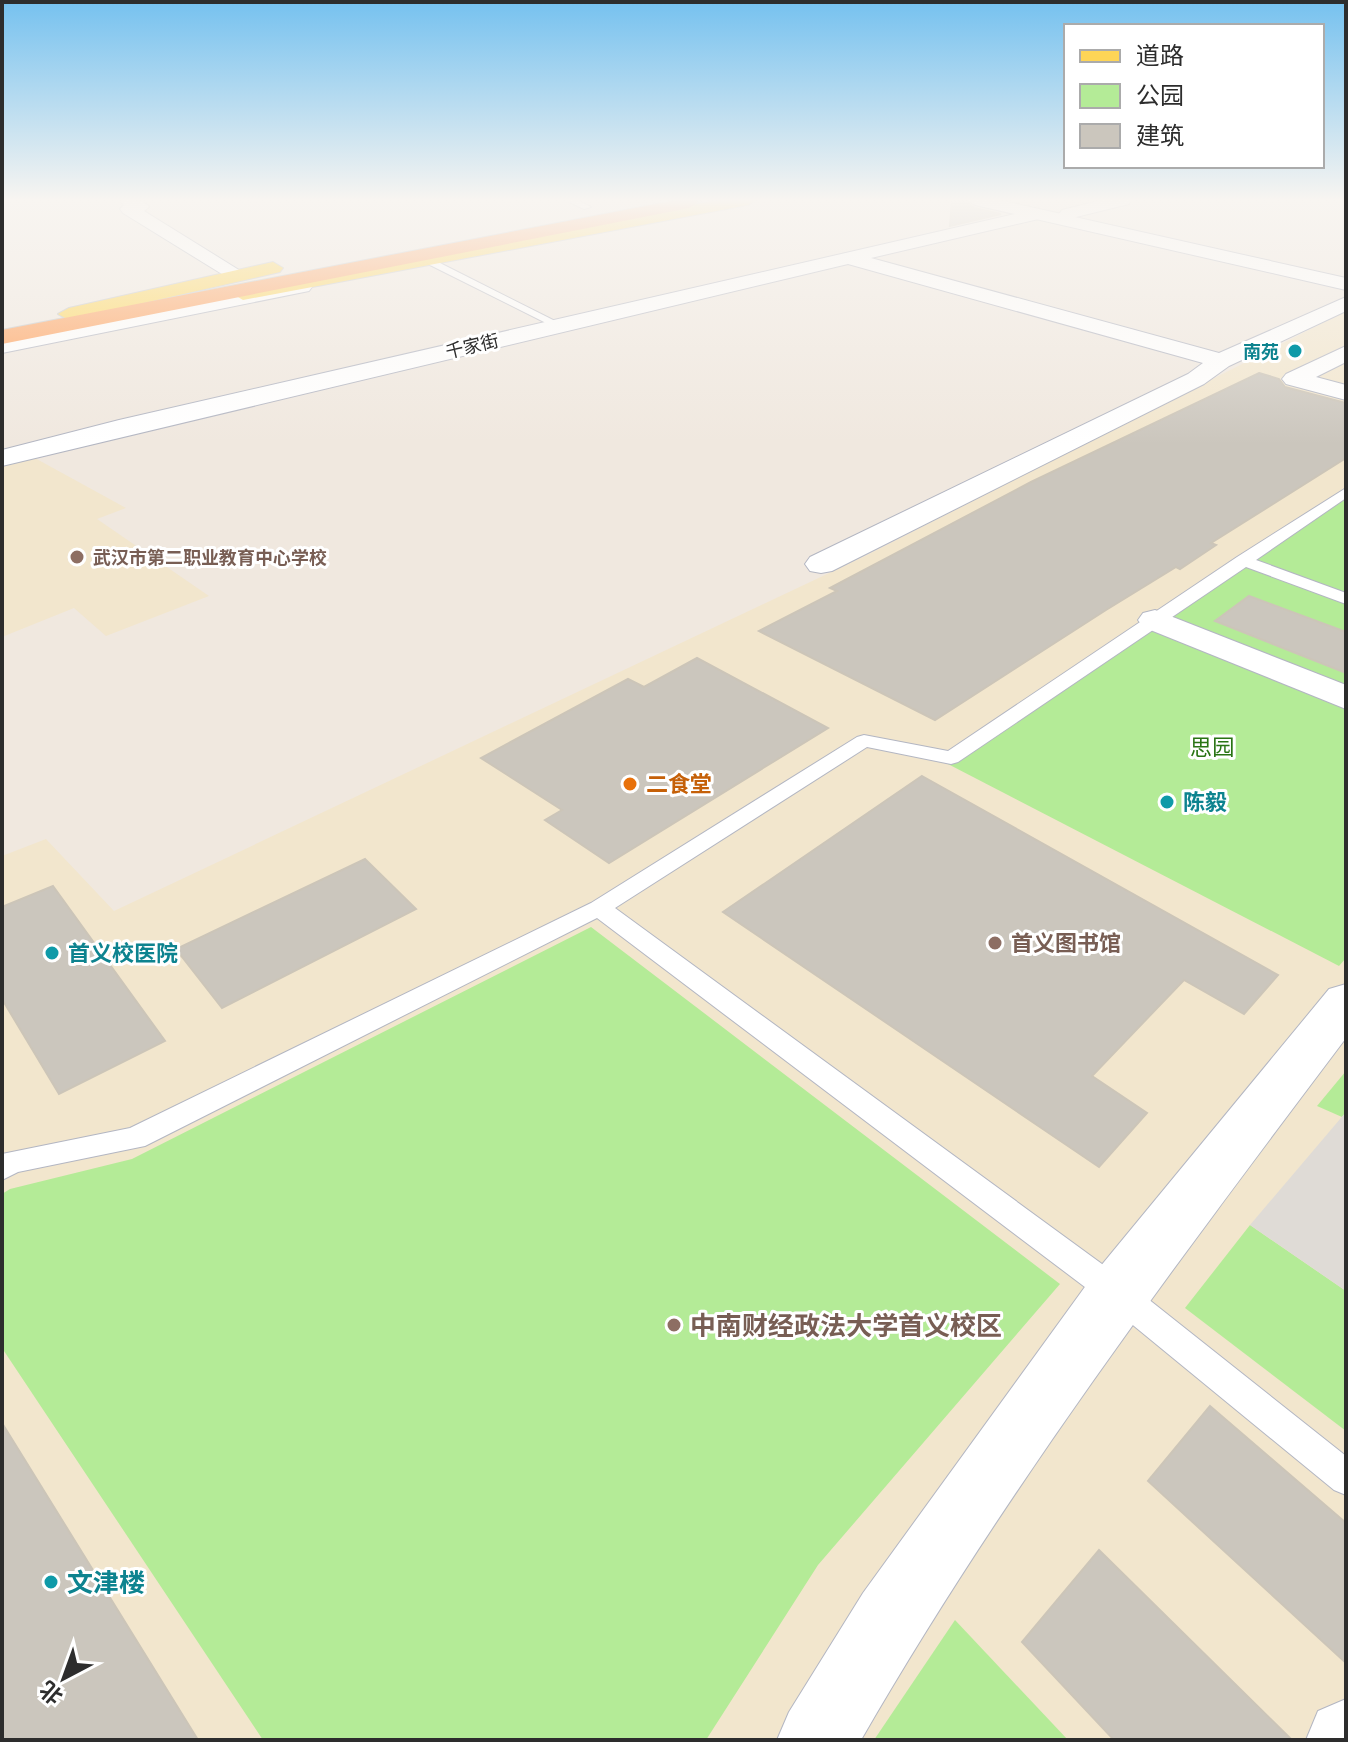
<svg xmlns="http://www.w3.org/2000/svg" width="1348" height="1742" viewBox="0 0 1348 1742" font-family="Mulish,'Noto Sans SC',sans-serif">
<style>
.education{fill:#f2e6cd}
.green{fill:#b4eb97}
.plaza{fill:#dfdbd6}
.building{fill:#cbc6bd;stroke:#ccc5b8;stroke-width:2}
.lines{fill:none;stroke-linecap:round;stroke-linejoin:round}
.highway-tunnel{stroke:#c9c3bb;stroke-width:19;stroke-dasharray:19 10;stroke-linecap:butt}
.lane-casing{stroke:#b3b6c2;stroke-width:2}
.street-casing{stroke:#b3b6c2;stroke-width:2}
.secondary-casing{stroke:#b3b6c2;stroke-width:2}
.primary-casing{stroke:#c8c8c8;stroke-width:2}
.highway-casing{stroke:#c8c8c8;stroke-width:2}
.lane{fill:#fff;fill-rule:evenodd}
.street{fill:#fff;fill-rule:evenodd}
.secondary{fill:#fff;fill-rule:evenodd}
.primary{fill:#fed556;fill-rule:evenodd}
.highway{fill:#ffa05b;fill-rule:evenodd}
.culture-dot{fill:#0f9aa8;stroke:#fff;stroke-width:3}
.education-dot{fill:#8d6e63;stroke:#fff;stroke-width:3}
.food-dot{fill:#e8710a;stroke:#fff;stroke-width:3}
.labels{text-anchor:middle;dominant-baseline:central;stroke-width:6;stroke-linejoin:round;paint-order:stroke}
.far-street-label{font-size:18px;fill:#2d2d2d;stroke:#fff}
.far-culture-label{font-size:18px;font-weight:bold;fill:#0d838f;stroke:#fff;text-anchor:end}
.far-education-label{font-size:18px;font-weight:bold;fill:#785e54;stroke:#fff;text-anchor:start}
.park-label{font-size:22px;fill:#297414;stroke:#fff}
.food-label{font-size:22px;font-weight:bold;fill:#c56008;stroke:#fff;text-anchor:start}
.culture-label{font-size:22px;font-weight:bold;fill:#0d838f;stroke:#fff;text-anchor:start}
.education-label{font-size:22px;font-weight:bold;fill:#785e54;stroke:#fff;text-anchor:start}
.near-education-label{font-size:26px;font-weight:bold;fill:#785e54;stroke:#fff;text-anchor:start}
.near-culture-label{font-size:26px;font-weight:bold;fill:#0d838f;stroke:#fff;text-anchor:start}
</style>
<rect width="100%" height="100%" fill="#f0e8df"/>
<g class="education">
<path d="M1346 311V1740H2V856L46 839 114 911 863 557Z"/>
<path d="M33 457 126 508 97 519 209 596 106 636 74 608 2 637V465Z"/>
</g>
<g class="green">
<path d="M1346 492V958L1339 966 946 763Z"/>
<path d="M591 927 1060 1284 818 1565 706 1740H263L2 1348V1194L10 1189 132 1159Z"/>
<path d="M1346 1071V1112L1342 1117 1317 1106Z"/>
<path d="M1250 1225 1346 1291V1431L1185 1308Z"/>
<path d="M955 1620 1068 1740H874Z"/>
</g>
<path class="plaza" d="M1346 1112V1291L1250 1225Z"/>
<g class="building">
<path d="M952 200H964L974 208 1001 214 950 226Z"/>
<path d="M1259 373 1279 379 1285 387 1346 403V458L1211 543 1216 545 1180 569 1176 567 1106 610 935 720 759 631 837 591 830 588 1031 482Z"/>
<path d="M1249 596 1346 632V673L1215 621Z"/>
<path d="M697 658 828 728 609 863 545 820 562 810 481 758 628 679 644 687Z"/>
<path d="M922 776 1278 975 1244 1014 1184 980 1092 1076 1147 1113 1099 1167 723 912Z"/>
<path d="M365 859 416 909 222 1008 176 949Z"/>
<path d="M53 886 165 1041 59 1094 2 999V907Z"/>
<path d="M1210 1406 1346 1523V1663L1148 1481Z"/>
<path d="M2 1423 198 1740H2Z"/>
<path d="M1099 1550 1292 1740H1114L1022 1642Z"/>
</g>
<g class="lines">
<path class="highway-tunnel" d="M689 203 703 200"/>
<defs>
<g id="lane">
<path d="M565 200H577L591 207 584 209Z"/>
<path d="M426 259H432L565 326 556 328 426 263Z"/>
<path d="M1346 488V498L1256 560 1346 593V604L1246 567 958 762 951 764 867 747 615 908 1128 1283 1346 1456V1495L1334 1490 1106 1303 597 918 145 1146 18 1172 2 1180V1154L130 1128 591 903 857 737 864 735 948 751 1237 557Z"/>
</g>
<g id="street">
<path d="M120 200C130 200 142 198 149 207L144 211 247 275 237 281 230 279 123 213 120 209 124 205Z"/>
<path d="M1102 200H1131L1129 204 1068 219 1059 214 1062 210Z"/>
<path d="M1037 209 1046 214 1043 218 871 258 1219 353 1346 297V311L1229 366 1204 384 832 571 821 573 810 571 805 564 810 557 1188 374 1203 363 848 264 2 466V450L119 420Z"/>
<path d="M1346 346V362L1316 377 1346 385V400L1286 384 1282 379 1286 374Z"/>
<path d="M1155 610 1346 685V709L1143 627 1138 620 1143 613Z"/>
<path d="M1346 984V1038C1175 1265 1003 1493 861 1740H777L789 1712 863 1593 1095 1273 1329 989Z"/>
<path d="M1346 1699V1740H1306L1318 1711Z"/>
</g>
<g id="secondary">
<path d="M967 200H999L1346 278V290L975 205Z"/>
<path d="M302 281 309 283 312 287 309 291 2 353V339Z"/>
</g>
<g id="primary">
<path d="M719 200H756L748 205 243 300 233 294 243 288Z"/>
<path d="M273 262 283 268 280 272 69 320 58 314 69 308Z"/>
</g>
<path id="highway" d="M677 200H696L697 203 689 208 2 344V330Z"/>
</defs>
<use href="#lane" class="lane-casing"/>
<use href="#street" class="street-casing"/>
<use href="#secondary" class="secondary-casing"/>
<use href="#primary" class="primary-casing"/>
<use href="#highway" class="highway-casing"/>
<use href="#lane" class="lane"/>
<use href="#street" class="street"/>
<use href="#secondary" class="secondary"/>
<use href="#primary" class="primary"/>
<use href="#highway" class="highway"/>
</g>
<linearGradient id="sky" x2="0" y2="1"><stop stop-color="#75c1ef"/><stop offset="0.45" stop-color="#f8f5f1"/><stop offset="1" stop-color="#f8f5f1" stop-opacity="0"/></linearGradient>
<rect width="1348" height="444" fill="url(#sky)"/>
<g class="culture-dot">
<circle cx="1295" cy="351" r="8"/>
<circle cx="1167" cy="802" r="8"/>
<circle cx="52" cy="953" r="8"/>
<circle cx="51" cy="1582" r="8"/>
</g>
<g class="education-dot">
<circle cx="77" cy="557" r="8"/>
<circle cx="995" cy="943" r="8"/>
<circle cx="674" cy="1325" r="8"/>
</g>
<circle class="food-dot" cx="630" cy="784" r="8"/>
<g class="labels">
<g class="far-street-label">
<text transform="translate(472 346) rotate(-13)">千家街</text>
</g>
<g class="far-culture-label">
<text x="1279" y="351">南苑</text>
</g>
<g class="far-education-label">
<text x="93" y="557">武汉市第二职业教育中心学校</text>
</g>
<g class="park-label">
<text x="1212" y="747">思园</text>
</g>
<g class="food-label">
<text x="646" y="784">二食堂</text>
</g>
<g class="culture-label">
<text x="1183" y="802">陈毅</text>
<text x="68" y="953">首义校医院</text>
</g>
<g class="education-label">
<text x="1011" y="943">首义图书馆</text>
</g>
<g class="near-education-label">
<text x="690" y="1325">中南财经政法大学首义校区</text>
</g>
<g class="near-culture-label">
<text x="67" y="1582">文津楼</text>
</g>
</g>
<rect width="1348" height="1742" fill="none" stroke="#2d2d2d" stroke-width="8"/>
<rect x="1064" y="24" width="260" height="144" fill="#ffffff" stroke="#ababab" stroke-width="2"/>
<rect x="1080" y="50" width="40" height="12" fill="#fed556" stroke="#ababab" stroke-width="2"/>
<text x="1136" y="64" font-size="24" fill="#2d2d2d">道路</text>
<rect x="1080" y="84" width="40" height="24" fill="#b4eb97" stroke="#ababab" stroke-width="2"/>
<text x="1136" y="104" font-size="24" fill="#2d2d2d">公园</text>
<rect x="1080" y="124" width="40" height="24" fill="#cbc6bd" stroke="#ababab" stroke-width="2"/>
<text x="1136" y="144" font-size="24" fill="#2d2d2d">建筑</text>
<g transform="translate(64 1678) rotate(221)" stroke="#ffffff" stroke-width="6" paint-order="stroke">
<path d="M0-6L14 30L0 20L-14 30Z" fill="#2d2d2d"/>
<text y="-12" font-size="22" font-weight="bold" text-anchor="middle" fill="#2d2d2d">北</text>
</g>
</svg>
